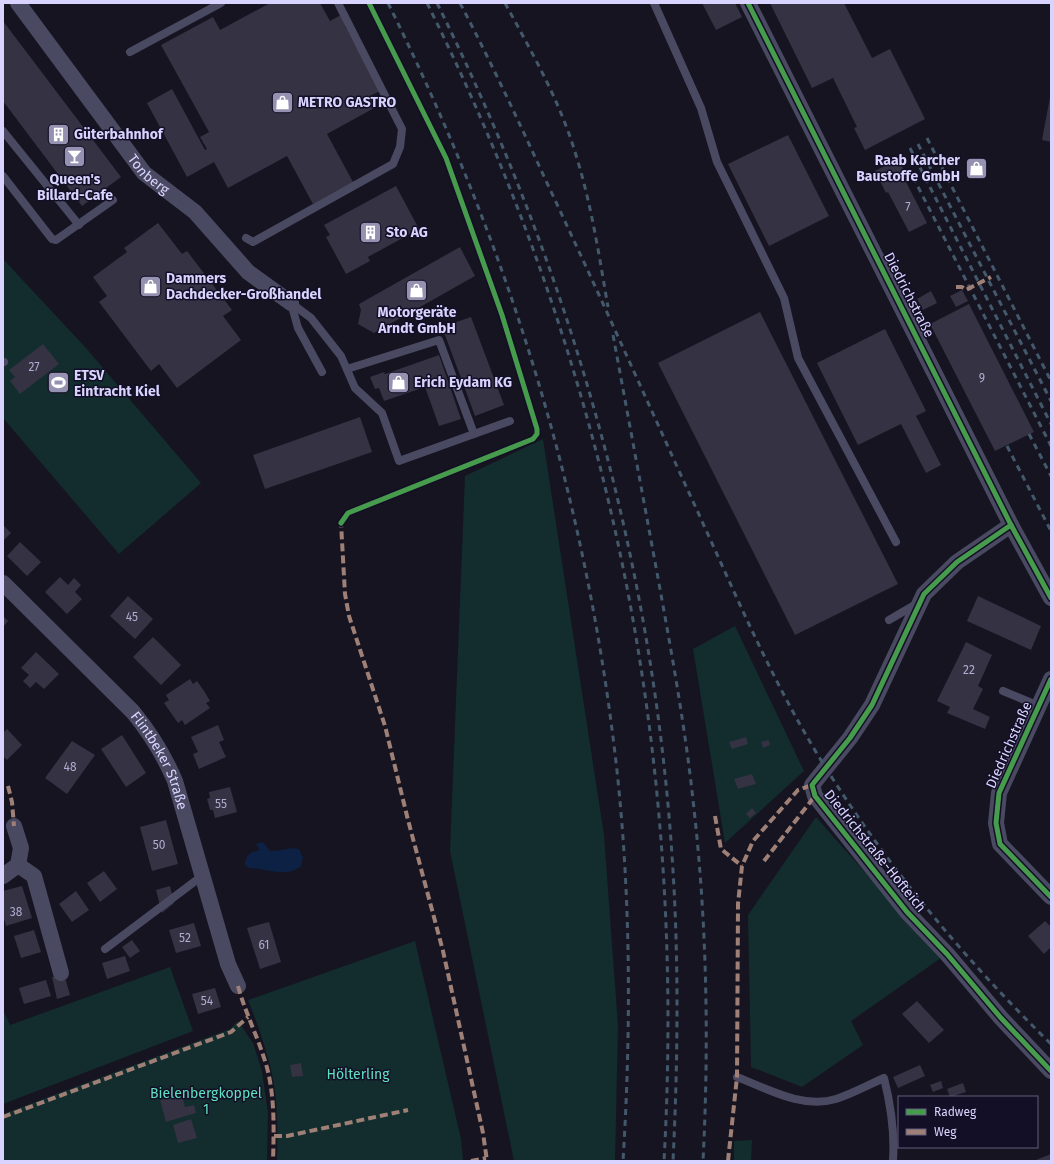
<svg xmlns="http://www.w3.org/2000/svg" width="1054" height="1164" viewBox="0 0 1054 1164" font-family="'Fira Sans',sans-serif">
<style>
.green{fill:#132c2d}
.water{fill:#0d2144}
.building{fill:#343243}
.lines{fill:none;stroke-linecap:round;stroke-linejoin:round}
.lane{stroke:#4a4962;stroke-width:8}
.street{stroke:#4a4962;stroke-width:16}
.rail{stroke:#43596b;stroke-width:3;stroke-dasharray:6 5;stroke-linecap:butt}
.quiet{stroke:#9e8076;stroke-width:4;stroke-dasharray:8 4;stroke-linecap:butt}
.cycleway-casing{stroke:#130f26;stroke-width:8}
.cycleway{stroke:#469c4c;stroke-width:5}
.labels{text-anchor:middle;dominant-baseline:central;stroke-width:3;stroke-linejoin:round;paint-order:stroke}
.number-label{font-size:12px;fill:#b0acd0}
.poi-label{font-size:14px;font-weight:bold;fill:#d9d4ff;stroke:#130f26;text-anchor:start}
.street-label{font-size:14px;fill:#d9d4ff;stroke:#130f26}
.park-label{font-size:14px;fill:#5fe0c0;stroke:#130f26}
</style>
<rect width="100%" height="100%" fill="#161421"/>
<g class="green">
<path d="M3 259 86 348 201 483 119 554 3 418Z"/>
<path d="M543 439 604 835 618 1026 615 1161H514L450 851 465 476Z"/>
<path d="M735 626 804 771 725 843 693 649Z"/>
<path d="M816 817 941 958 851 1021 863 1045 802 1087 751 1067 748 915Z"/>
<path d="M415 941 461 1139 463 1161H277C278 1126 278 1089 267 1055 262 1036 255 1018 248 1000Z"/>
<path d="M170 967 193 1031 3 1104V1010L10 1025Z"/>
<path d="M238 1021 253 1043 262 1071 268 1113 267 1161H3V1114L230 1029Z"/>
<path d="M752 1140 751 1161H734V1141Z"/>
</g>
<path class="water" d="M263 842 270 851C279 852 290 846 299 849L303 858 301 866C285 879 267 868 249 868L245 865C245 855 251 852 260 850L256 844Z"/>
<g class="building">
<path d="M270 3H320L330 21 341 15 347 25 345 26 380 91 370 96 376 107 327 134 353 182 313 204 287 156 228 188 214 162 187 177 147 103 172 89 205 150 207 149 200 137 209 132 161 45 213 17 220 30Z"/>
<path d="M702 3H735L742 17 716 30Z"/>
<path d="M770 3H844L872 58 890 49 925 119 865 150 854 128 857 127 833 78 812 88Z"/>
<path d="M3 21 121 177 82 206 3 101Z"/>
<path d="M1051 92V142L1042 140Z"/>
<path d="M788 135 829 216 769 246 728 164Z"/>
<path d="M898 159 909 180 906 182 927 223 909 232 888 192 886 193 875 171Z"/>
<path d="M396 186 419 229 368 257 370 261 346 274 326 237 330 235 324 225Z"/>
<path d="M158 223 182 254 187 251 232 310 223 316 241 340 177 388 159 364 151 371 99 302 107 296 93 277 127 252 124 248Z"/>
<path d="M460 247 475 276 374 333 358 324 361 310 359 304Z"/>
<path d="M962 290 968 301 956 307 950 296Z"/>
<path d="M931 291 937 303 923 310 917 299Z"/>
<path d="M969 304 1034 432 995 451 930 324Z"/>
<path d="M760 312 898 584 795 635 658 363Z"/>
<path d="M471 317 504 405 475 416 442 327Z"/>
<path d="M885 329 926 411 916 416 941 465 926 473 901 424 858 445 817 363Z"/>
<path d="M43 344 59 364 20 394 10 381 15 377 9 370Z"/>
<path d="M439 355 461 419 439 426 425 387 384 401 379 388 375 389 370 377 384 372 385 374Z"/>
<path d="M360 417 372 452 265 489 253 455Z"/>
<path d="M3 525 11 533 3 541Z"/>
<path d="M20 542 41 562 27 576 7 556Z"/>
<path d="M60 577 68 585 74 578 81 585 75 592 82 599 67 614 45 592Z"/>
<path d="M128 596 153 619 135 639 110 616Z"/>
<path d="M978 596 1041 626 1031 650 967 621Z"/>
<path d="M3 616 8 621 3 627Z"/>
<path d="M153 637 181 665 161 685 133 657Z"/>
<path d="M966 642 992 655 978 686 983 689 973 709 990 717 985 729 947 713 950 707 937 701Z"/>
<path d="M36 652 59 674 44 689 36 682 30 688 23 681 29 675 21 668Z"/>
<path d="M190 679 193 684 197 681 204 691 210 701 206 703 210 708 185 725 182 720 178 723 164 703 169 700 166 695Z"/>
<path d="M218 725 224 740 219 742 226 757 199 769 193 754 198 752 191 737Z"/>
<path d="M7 729 22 745 7 760 3 756V733Z"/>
<path d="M122 735 146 773 126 787 101 749Z"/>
<path d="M746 737 748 744 732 749 729 742Z"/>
<path d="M769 740 770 745 763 748 761 742Z"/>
<path d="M72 741 95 755 67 794 45 778Z"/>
<path d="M752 774 756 784 738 789 734 779Z"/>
<path d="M230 787 237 812 215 818 213 810H210L207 799 210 798 209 792Z"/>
<path d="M752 808 756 813 750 818 746 814Z"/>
<path d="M166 820 178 864 152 871 140 827Z"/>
<path d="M104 871 117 889 100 902 87 883Z"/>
<path d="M22 886 32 918 6 926 3 915V891Z"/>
<path d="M170 886 174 903 162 913 156 890Z"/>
<path d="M76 891 89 910 72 922 59 904Z"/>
<path d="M1045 921 1051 927V947L1044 954 1028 936Z"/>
<path d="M269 922 281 962 260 969 247 928Z"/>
<path d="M194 923 201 946 176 953 169 930Z"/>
<path d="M34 930 41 952 21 958 14 936Z"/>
<path d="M132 940 140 951 130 958 122 947Z"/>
<path d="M125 956 130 971 107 979 102 963Z"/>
<path d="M64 974 70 995 57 999 52 977Z"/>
<path d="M46 980 51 996 24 1004 19 988Z"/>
<path d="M215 988 221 1007 198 1014 192 994Z"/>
<path d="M917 1001 944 1030 929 1043 902 1014Z"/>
<path d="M301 1063 303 1076 292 1077 290 1065Z"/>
<path d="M920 1065 925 1076 898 1088 893 1077Z"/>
<path d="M941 1081 943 1088 933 1092 930 1085Z"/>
<path d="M963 1083 966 1092 950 1097 947 1089Z"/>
<path d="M182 1094 185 1107 194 1105 196 1113 166 1122 160 1100Z"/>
<path d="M191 1119 197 1138 178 1143 173 1125Z"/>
<path d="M1051 1154V1161H1037L1036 1160Z"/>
</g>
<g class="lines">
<g class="lane">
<path d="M654 3 701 108 717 162 784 298 798 358 896 542"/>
<path d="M130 52 221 3"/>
<path d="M3 131 79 225"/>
<path d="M3 176 52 239 56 240 113 200"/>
<path d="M246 238 253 242 393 164 400 147 402 129 338 3"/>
<path d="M291 303 311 318 341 356 355 388 382 413 399 461 510 421"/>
<path d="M291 303 298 328 322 372"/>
<path d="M3 362H4"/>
<path d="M347 369 439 340 474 434"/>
<path d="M889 620 918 603"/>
<path d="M1003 691 1039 706"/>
<path d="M105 949 202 876"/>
<path d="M737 1077C768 1089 802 1109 836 1099 852 1094 868 1085 884 1078 891 1106 895 1132 893 1161"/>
</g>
<g class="street">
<path id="s1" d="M18 3 144 173 195 212 248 272 291 303"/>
<path d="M748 3 1011 525 1051 598"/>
<path d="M1011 525 957 562 924 594 872 705 850 738 812 785 815 796 907 912 947 954 1001 1018 1051 1071"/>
<path id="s2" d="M3 583 133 712C151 734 164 755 175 781L228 964 238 986"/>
<path d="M1051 679 999 793 996 823 1000 844 1051 897"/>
<path d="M18 865 34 876 61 973"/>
<path d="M3 876 18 865 21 848 14 826"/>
</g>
<g class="rail">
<path d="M388 3C509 247 587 499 617 771 631 901 631 1031 623 1161"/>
<path d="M427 3C610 370 687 752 664 1161"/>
<path d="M437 3C569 269 652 558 672 855 679 957 678 1059 673 1161"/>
<path d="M460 3C491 62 519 122 547 183 598 291 646 399 696 508 734 591 769 674 816 752 881 859 962 957 1051 1044"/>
<path d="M505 3C531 51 559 99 575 152 591 202 599 255 608 307"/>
<path d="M927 138 1051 381"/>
<path d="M918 144 1051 401"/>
<path d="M910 148 1051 424"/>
<path d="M913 177 1051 446"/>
<path d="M613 335C628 416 643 497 658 578 672 655 686 732 694 809 707 926 709 1044 703 1161"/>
<path d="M1029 434 1051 476"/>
<path d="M1007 446 1051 531"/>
</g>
<g class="quiet">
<path d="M956 287H962L966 290 991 277"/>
<path d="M343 520 341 523 345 594 349 616 385 726 408 820 443 951 483 1133 487 1161"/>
<path d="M8 786 12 802 14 826"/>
<path d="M715 816 721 849 742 866"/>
<path d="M764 861 815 796"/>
<path d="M238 986C245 1012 257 1035 265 1061 275 1092 274 1128 273 1161"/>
<path d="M3 1117 231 1032 248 1017"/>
<path d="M274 1136H287L408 1110"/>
<path d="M471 1161 486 1158"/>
<path d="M728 1161 737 1077 738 904 742 866 753 841 798 790 812 785"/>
</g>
<defs>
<g id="cycleway">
<path d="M748 3 1011 525 1051 598"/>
<path d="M341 523 348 513 533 439 537 434V429L502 315 446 158 369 3"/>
<path d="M1011 525 957 562 924 594 872 705 850 738 812 785 815 796 907 912 947 954 1001 1018 1051 1071"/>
<path d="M1051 679 999 793 996 823 1000 844 1051 897"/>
</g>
</defs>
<use href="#cycleway" class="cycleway-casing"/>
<use href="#cycleway" class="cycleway"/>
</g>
<defs>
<symbol id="shop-square" viewBox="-11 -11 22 22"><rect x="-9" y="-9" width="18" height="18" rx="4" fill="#9591b1" stroke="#130f26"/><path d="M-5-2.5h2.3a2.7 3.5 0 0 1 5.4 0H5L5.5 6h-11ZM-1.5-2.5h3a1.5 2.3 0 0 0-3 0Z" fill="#fff"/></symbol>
<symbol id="building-square" viewBox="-11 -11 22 22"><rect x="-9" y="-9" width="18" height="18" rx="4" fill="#9591b1" stroke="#130f26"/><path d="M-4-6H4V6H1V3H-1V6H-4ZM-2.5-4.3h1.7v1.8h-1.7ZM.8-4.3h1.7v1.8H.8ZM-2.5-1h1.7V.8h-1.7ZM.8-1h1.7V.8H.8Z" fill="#fff"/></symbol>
<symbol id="bar-square" viewBox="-11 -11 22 22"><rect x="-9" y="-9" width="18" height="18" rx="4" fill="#9591b1" stroke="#130f26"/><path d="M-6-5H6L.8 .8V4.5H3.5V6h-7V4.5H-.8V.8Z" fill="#fff"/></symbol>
<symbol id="stadium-square" viewBox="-11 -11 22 22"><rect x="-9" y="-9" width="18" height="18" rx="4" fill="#9591b1" stroke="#130f26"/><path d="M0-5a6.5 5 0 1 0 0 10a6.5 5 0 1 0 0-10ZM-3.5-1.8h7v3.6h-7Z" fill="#fff"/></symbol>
</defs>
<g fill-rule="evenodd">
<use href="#shop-square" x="270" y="90" width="25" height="25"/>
<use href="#building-square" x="46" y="122" width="25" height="25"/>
<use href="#bar-square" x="62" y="144" width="25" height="25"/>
<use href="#shop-square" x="964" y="156" width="25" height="25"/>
<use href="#building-square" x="358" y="220" width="25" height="25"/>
<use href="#shop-square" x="138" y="274" width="25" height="25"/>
<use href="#shop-square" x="404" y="278" width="25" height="25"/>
<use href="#shop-square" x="386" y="370" width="25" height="25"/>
<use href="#stadium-square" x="46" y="370" width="25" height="25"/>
</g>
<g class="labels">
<g class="number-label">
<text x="908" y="207">7</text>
<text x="34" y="367">27</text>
<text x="982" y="378">9</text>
<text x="132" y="617">45</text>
<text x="969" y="670">22</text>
<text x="70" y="767">48</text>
<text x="221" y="804">55</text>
<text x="159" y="845">50</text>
<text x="16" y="912">38</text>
<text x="185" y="938">52</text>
<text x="264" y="945">61</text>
<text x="207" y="1001">54</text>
</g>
<g class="poi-label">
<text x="298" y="102">METRO GASTRO</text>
<text x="74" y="134">Güterbahnhof</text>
<text x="960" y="160" text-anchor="end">Raab Karcher<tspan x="960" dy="16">Baustoffe GmbH</tspan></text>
<text x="75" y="179" text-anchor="middle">Queen's<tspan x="75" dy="16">Billard-Cafe</tspan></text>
<text x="386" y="232">Sto AG</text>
<text x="166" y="278">Dammers<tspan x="166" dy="16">Dachdecker-Großhandel</tspan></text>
<text x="417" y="312" text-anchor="middle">Motorgeräte<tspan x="417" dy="16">Arndt GmbH</tspan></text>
<text x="74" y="375">ETSV<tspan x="74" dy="16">Eintracht Kiel</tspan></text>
<text x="414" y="382">Erich Eydam KG</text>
</g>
<g class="street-label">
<text stroke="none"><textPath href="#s1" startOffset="216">Tonberg</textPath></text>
<text transform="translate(909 295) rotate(63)">Diedrichstraße</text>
<text transform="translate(1009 745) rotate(-66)">Diedrichstraße</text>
<text stroke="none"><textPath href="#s2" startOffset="239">Flintbeker Straße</textPath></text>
<text transform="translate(875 851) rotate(51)">Diedrichstraße-Hofteich</text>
</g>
<g class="park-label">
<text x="358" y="1074">Hölterling</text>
<text x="206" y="1093">Bielenbergkoppel<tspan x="206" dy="16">1</tspan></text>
</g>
</g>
<rect width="1054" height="1164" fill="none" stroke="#d9d4ff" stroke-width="8"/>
<rect x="898" y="1096" width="140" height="52" fill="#130f26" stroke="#625e7d"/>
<rect x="906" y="1109" width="20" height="6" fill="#469c4c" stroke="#625e7d"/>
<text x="934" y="1116" font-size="12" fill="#d9d4ff">Radweg</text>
<rect x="906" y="1129" width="20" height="6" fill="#9e8076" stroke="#625e7d"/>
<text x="934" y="1136" font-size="12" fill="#d9d4ff">Weg</text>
</svg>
